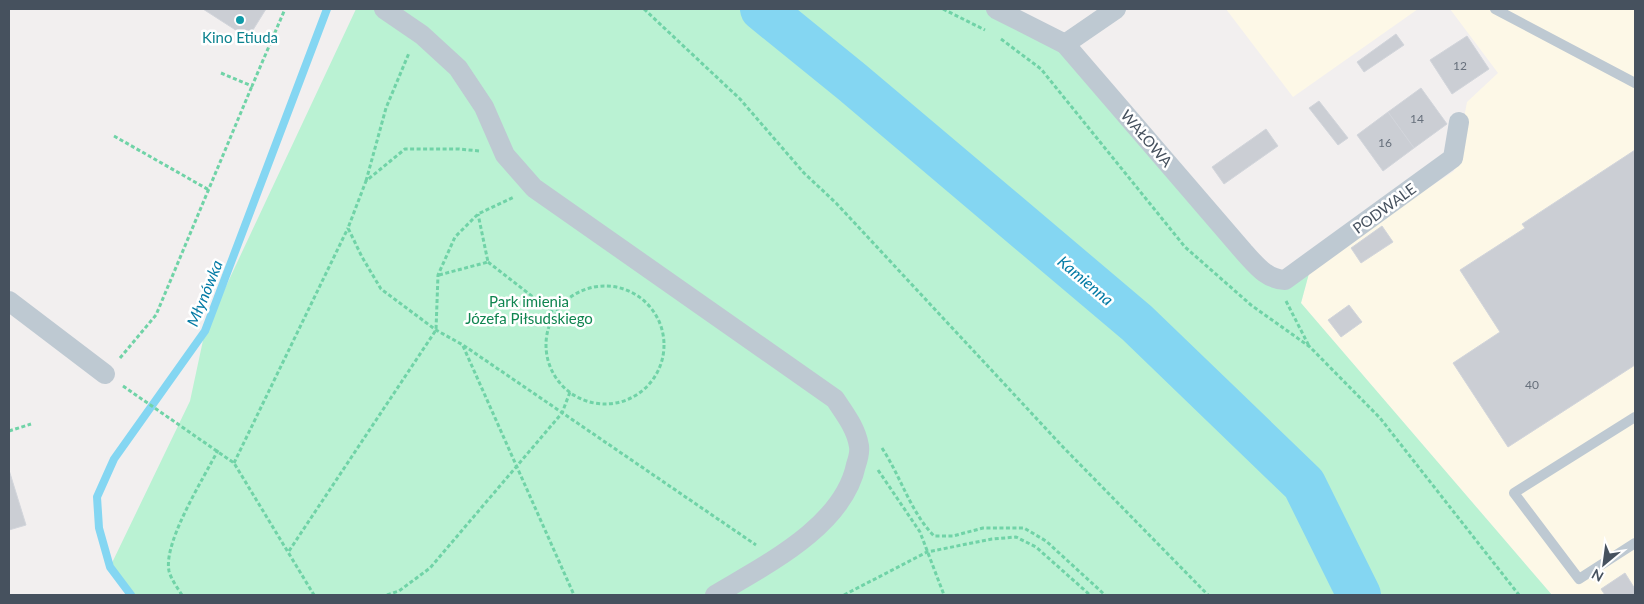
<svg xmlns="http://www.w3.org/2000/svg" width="1644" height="604" viewBox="0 0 1644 604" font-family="Lato,sans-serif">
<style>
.commercial{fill:#fdf8e7}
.green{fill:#baf2d3}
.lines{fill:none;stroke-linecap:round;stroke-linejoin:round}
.stream{stroke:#84d6f2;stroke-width:8}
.river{stroke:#84d6f2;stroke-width:44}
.building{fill:#cbced4;stroke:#d2d5db}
.path{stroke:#70d3a7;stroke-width:3;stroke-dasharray:4 2.5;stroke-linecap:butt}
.lane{stroke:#bec9d2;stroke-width:10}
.street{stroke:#bec9d2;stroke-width:20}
.culture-dot{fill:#0f9aa8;stroke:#fff;stroke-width:2}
.labels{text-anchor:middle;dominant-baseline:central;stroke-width:5;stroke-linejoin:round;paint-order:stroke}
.number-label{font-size:12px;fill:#67707c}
.culture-label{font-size:15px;fill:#0d838f;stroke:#fff}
.street-label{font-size:15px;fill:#46515e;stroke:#fff}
.park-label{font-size:15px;fill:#108550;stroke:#fff}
.water-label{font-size:16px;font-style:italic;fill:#047ba5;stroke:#fff}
</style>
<rect width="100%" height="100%" fill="#f2efef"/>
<g class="commercial">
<path d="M1226 9H1418L1293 97Z"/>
<path d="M1450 9H1635V595H1552L1301 303 1311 266 1454 171 1467 102 1498 73Z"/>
</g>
<path class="green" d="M356 9H996L1065 44 1266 274 1311 266 1301 303 1552 595H131L110 567 190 401 205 331Z"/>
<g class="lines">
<path class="stream" d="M131 595 110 567 99 528 97 497 114 459 205 331 327 9"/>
<path class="river" d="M762 9 852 82 1137 323 1304 484 1359 595"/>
</g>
<g class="building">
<path d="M203 9H266L248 38Z"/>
<path d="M1396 34 1404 45 1364 72 1357 62Z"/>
<path d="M1467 36 1489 69 1452 94 1430 60Z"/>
<path d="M1421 88 1447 124 1414 148 1388 112Z"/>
<path d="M1319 101 1348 138 1338 145 1309 108Z"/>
<path d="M1388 112 1414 148 1383 171 1357 135Z"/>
<path d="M1266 129 1278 146 1224 184 1212 167Z"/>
<path d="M1635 150V365L1508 447 1453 363 1500 332 1460 270 1525 228 1522 224Z"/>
<path d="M1382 226 1393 242 1361 263 1351 248Z"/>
<path d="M1349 305 1362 322 1341 337 1328 320Z"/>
<path d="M9 470 26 525 9 530Z"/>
<path d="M1625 573 1635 589V595H1605L1601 589Z"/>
</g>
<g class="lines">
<g class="path">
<path d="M644 9 740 99 804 173 836 203 1063 447 1208 595"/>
<path d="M943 9 985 30"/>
<path d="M1001 39 1041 69 1185 247 1251 305 1310 347 1380 418 1519 595"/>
<path d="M221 73 252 86 285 9"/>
<path d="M114 136 209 190"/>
<path d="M479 151 459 149H405L366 181 348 228 362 257 381 289 436 330 463 345 756 545"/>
<path d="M366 181 386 108 409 53"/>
<path d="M488 262 555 314"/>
<path d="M439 275 488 262 478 214"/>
<circle cx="605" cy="345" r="59"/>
<path d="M1286 301 1309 346"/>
<path d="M463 346 574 595"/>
<path d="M120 358 156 315 252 86"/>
<path d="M123 386 234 463 314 595"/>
<path d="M9 431 31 424"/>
<path d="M882 448C901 477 910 511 934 536H953L983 528H1024L1046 541 1105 595"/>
<path d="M234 463 348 228"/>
<path d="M878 470 920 532 944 595"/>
<path d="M289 551 436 330 438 275 455 237 478 214 514 197"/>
<path d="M182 595C178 589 171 579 169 571 163 542 204 478 218 450"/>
<path d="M387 595 399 591 430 568 562 413 570 392"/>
<path d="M844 595 927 552 992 539 1016 537 1036 547 1090 595"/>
</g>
<g class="lane">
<path d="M1495 9 1635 83"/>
<path d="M1635 417 1514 493 1579 579 1635 543"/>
</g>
<g class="street">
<path d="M384 9 422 35 458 68 484 107 505 155 534 188 835 399C845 414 856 428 859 446 860 452 858 459 856 465 843 527 765 565 715 595"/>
<path d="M996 9 1065 44 1244 252C1256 265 1266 279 1285 280L1453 158 1459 122"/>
<path d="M1065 44 1116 9"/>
<path d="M9 301 105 374"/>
</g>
</g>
<circle class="culture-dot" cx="240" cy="20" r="5"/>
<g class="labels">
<g class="number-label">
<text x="1460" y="65">12</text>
<text x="1417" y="118">14</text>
<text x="1385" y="142">16</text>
<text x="1532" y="384">40</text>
</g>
<g class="culture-label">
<text x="240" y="37">Kino Etiuda</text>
</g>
<g class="street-label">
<text transform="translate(1147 138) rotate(49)">WAŁOWA</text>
<text transform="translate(1384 208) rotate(-36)">PODWALE</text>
</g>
<g class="park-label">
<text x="529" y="301">Park imienia<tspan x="529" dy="17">Józefa Piłsudskiego</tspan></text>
</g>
<g class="water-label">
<text transform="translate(1086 280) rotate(40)">Kamienna</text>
<text transform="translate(204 293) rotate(-68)">Młynówka</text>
</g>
</g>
<rect width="1644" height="604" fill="none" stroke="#46515e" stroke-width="20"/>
<g transform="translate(1604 564) rotate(209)" stroke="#ffffff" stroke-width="4" paint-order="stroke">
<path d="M0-4L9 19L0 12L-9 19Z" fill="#46515e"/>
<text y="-8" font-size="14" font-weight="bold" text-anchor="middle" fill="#46515e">N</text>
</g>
</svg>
